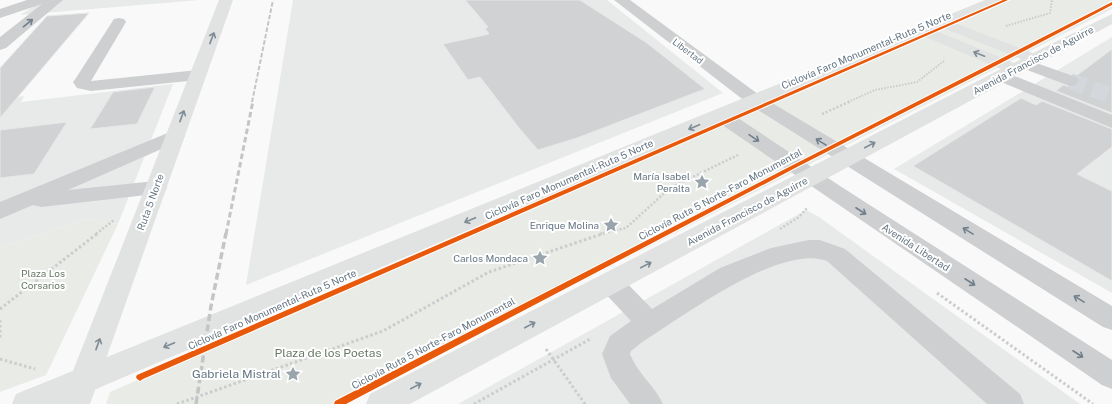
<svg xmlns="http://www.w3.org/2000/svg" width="1112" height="404" viewBox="0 0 1112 404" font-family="'Public Sans',sans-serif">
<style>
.built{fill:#e8e9e9}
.green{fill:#e8ebe6}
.building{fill:#d0d2d3;stroke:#e8e8e8}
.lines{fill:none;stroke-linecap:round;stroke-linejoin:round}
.minor-tunnel{stroke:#d4d8dc;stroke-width:16;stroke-dasharray:16 8;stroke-linecap:butt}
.path-far2{stroke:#cbcccd;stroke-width:2;stroke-dasharray:1.5 1.5;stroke-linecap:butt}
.path-far1{stroke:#cbcccd;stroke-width:2.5;stroke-dasharray:2 2;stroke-linecap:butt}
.path{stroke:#cbcccd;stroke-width:3;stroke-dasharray:2.5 2.5;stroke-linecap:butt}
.minor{fill:#cecfd0;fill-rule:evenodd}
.major{fill:#e1e2e2;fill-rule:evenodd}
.highway{fill:#e1e2e2;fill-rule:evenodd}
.rail-far2{stroke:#c3c5c6;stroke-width:2;stroke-dasharray:4.5 2;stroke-linecap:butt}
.rail-far1{stroke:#c3c5c6;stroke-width:3;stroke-dasharray:5.5 3;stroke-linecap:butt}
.rail{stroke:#c3c5c6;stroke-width:3.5;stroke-dasharray:7 3.5;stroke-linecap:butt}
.cycleway-casing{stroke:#fff;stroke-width:2}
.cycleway{fill:#e8590c;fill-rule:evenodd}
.oneway{stroke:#707f8b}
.oneway2{stroke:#7e8c96}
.labels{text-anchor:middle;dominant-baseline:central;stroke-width:4;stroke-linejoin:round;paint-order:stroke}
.far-street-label{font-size:9px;fill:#657683;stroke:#fff}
.street-label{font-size:10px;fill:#657683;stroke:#fff}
.poi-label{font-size:10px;fill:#657683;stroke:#fff;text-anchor:end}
.park-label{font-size:10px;fill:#687a64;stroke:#fff}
.near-park-label{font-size:12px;fill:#687a64;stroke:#fff}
.near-poi-label{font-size:12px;fill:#657683;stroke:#fff;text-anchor:end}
</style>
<rect width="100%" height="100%" fill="#f9f9f9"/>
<g class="built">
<path d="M44 0H200L20 15Z"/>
<path d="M293 0H607L723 93 246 285Z"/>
<path d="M1112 37V293L894 169Z"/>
<path d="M173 84 118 224 87 218 0 247V100L24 96 21 102Z"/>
<path d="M806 210 819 217 862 248 1080 404H458Z"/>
</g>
<g class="green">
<path d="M1011 0H1112V9L342 404H106L110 392Z"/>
<path d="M87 218 118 224 46 375 0 392V247Z"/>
</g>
<g class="building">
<path d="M465 0H580L647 43 705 89 577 138 538 150 519 128 480 77 468 80 443 44 489 34 485 28 488 27Z"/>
<path d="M89 13 0 118V68L47 16Z"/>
<path d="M1112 49V113L1056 91 1063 85 1070 87 1077 86 1080 81 1076 76Z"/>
<path d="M155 87 137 124 90 129 113 92Z"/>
<path d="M1021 98 1036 105 1042 101 1112 129V147L1077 174 1112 191V281L913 166Z"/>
<path d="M67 122 34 174 0 178V130Z"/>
</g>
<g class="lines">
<path class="minor-tunnel" d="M1070 81 1112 96"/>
<g class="path-far2">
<path d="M1006 26 1050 13 1052 0"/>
<path d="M848 102 875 90 917 82 944 61"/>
</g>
<g class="path-far1">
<path d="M822 114 851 101"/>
<path d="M780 229 799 217 807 208"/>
<path d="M96 234 114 220"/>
<path d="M600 234 626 228 670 188 738 155"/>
</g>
<g class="path">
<path d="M937 293 1093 404"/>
<path d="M0 309 98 233"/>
<path d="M0 320V338"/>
<path d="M546 349 585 404"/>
<path d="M0 359 35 369"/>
<path d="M177 404 383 331 489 272 605 233"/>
<path d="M474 404 592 338"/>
</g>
<g class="minor">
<path d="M27 0H63L6 48 0 50V37L42 4 0 18V9Z"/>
<path d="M614 0H630L762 97 1112 306V330L1103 327 750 105Z"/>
<path d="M119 18 124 19 126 22 91 81 198 70 204 71 206 75 204 79 198 80 91 91 77 88 73 82 76 78 114 19Z"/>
<path d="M1025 59 1076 77 1079 81 1076 85 1070 86 1019 67 1017 64 1019 61Z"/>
<path d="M1002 71 1112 115V128L996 80 994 76 996 72Z"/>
<path d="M722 110 729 112 840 186 1112 360V389L1102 385 715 120 713 116 715 112Z"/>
<path d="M175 130 182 132 185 136 182 140 68 190 156 181 164 183 167 188 164 193 41 207 33 205 0 219V202Z"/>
<path d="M809 240H820L845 249 1020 394 1024 404H987L827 261C780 243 681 318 641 343L631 351 630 354C637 373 655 386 663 404H630L611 378 602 354 610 336 631 321 602 290 598 283 602 276 611 273 620 276 652 309 720 268 771 248Z"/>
</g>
<path class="major" d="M985 0H1004L1002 3 955 23 1033 53 1112 14V24L410 404H366L370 394 1001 69 923 36 61 404H12L16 394ZM943 28 1021 59 1014 63 936 31Z"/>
<path class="highway" d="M219 0H233L90 404H60Z"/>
<path class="rail-far2" d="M252 102 273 0"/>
<path class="rail-far1" d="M226 234 253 101"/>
<path class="rail" d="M196 404 211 306 226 233"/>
<defs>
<g id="cycleway">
<path d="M1003 0H1008L143 379 140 381 137 379 136 377 137 375Z"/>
<path d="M1112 2V5L1001 63 797 167 346 404H334L335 401 793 165Z"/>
</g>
</defs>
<use href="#cycleway" class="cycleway-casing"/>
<use href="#cycleway" class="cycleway"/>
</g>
<defs><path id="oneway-shaft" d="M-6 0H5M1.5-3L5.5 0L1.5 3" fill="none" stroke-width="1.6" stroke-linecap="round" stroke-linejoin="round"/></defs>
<g class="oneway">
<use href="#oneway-shaft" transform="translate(28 23) rotate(-39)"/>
<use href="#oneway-shaft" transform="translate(754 138) rotate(34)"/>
<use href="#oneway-shaft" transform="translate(821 142) rotate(-148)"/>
<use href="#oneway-shaft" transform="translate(861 211) rotate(33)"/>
<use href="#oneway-shaft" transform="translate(968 231) rotate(-149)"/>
<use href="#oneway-shaft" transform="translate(970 282) rotate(33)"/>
<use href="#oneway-shaft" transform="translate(1079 299) rotate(-149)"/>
<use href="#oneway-shaft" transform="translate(1078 354) rotate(33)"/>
</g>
<g class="oneway2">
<use href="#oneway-shaft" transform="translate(212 38) rotate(-69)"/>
<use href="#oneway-shaft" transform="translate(979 54) rotate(-158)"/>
<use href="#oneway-shaft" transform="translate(182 116) rotate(-70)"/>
<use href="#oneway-shaft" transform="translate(694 127) rotate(157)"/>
<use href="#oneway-shaft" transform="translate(870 145) rotate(-28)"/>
<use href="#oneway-shaft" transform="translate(470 220) rotate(157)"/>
<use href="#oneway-shaft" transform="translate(646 265) rotate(-28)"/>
<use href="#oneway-shaft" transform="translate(530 325) rotate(-28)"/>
<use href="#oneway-shaft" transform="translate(98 344) rotate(-70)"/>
<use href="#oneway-shaft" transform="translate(169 345) rotate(157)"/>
<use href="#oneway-shaft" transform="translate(416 386) rotate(-28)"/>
</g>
<defs>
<symbol id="sight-bare" viewBox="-9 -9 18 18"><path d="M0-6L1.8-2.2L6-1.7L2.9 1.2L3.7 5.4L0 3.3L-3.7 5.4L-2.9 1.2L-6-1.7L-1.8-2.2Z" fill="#99a4ac" stroke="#fff" stroke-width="2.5" paint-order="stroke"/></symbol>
</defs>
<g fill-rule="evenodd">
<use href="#sight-bare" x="691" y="171" width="22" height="22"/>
<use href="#sight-bare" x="600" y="214" width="22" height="22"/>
<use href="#sight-bare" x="529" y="247" width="22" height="22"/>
<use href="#sight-bare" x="282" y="363" width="22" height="22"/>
</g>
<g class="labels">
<g class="far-street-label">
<text transform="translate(688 51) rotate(37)">Libertad</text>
</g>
<g class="street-label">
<text transform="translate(866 50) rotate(-23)">Ciclovía Faro Monumental-Ruta 5 Norte</text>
<text transform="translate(1033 60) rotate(-28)">Avenida Francisco de Aguirre</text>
<text transform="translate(569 179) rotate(-24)">Ciclovía Faro Monumental-Ruta 5 Norte</text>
<text transform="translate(720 194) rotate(-28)">Ciclovía Ruta 5 Norte-Faro Monumental</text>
<text transform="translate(150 202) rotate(-70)">Ruta 5 Norte</text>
<text transform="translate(747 211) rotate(-28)">Avenida Francisco de Aguirre</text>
<text transform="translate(916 247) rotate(33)">Avenida Libertad</text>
<text transform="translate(272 309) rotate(-24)">Ciclovía Faro Monumental-Ruta 5 Norte</text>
<text transform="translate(433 343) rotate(-28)">Ciclovía Ruta 5 Norte-Faro Monumental</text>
</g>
<g class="poi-label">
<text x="690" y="176">María Isabel<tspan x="690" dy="12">Peralta</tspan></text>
<text x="599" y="225">Enrique Molina</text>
<text x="528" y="258">Carlos Mondaca</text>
</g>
<g class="park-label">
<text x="43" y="273">Plaza Los<tspan x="43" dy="12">Corsarios</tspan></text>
</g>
<g class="near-park-label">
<text x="328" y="353">Plaza de los Poetas</text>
</g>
<g class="near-poi-label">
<text x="281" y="374">Gabriela Mistral</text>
</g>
</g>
</svg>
